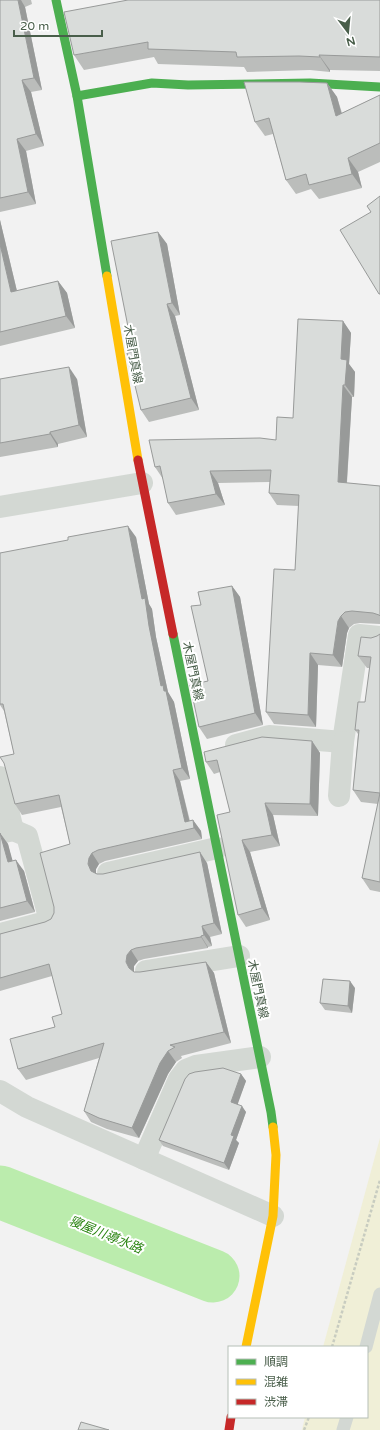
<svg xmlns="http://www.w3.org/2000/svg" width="380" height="1430" font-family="'Varela Round','Noto Sans JP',sans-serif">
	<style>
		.green { fill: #f0efd7 }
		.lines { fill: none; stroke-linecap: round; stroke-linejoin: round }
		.river { stroke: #bbecad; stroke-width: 53 }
		.path { stroke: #c8ccc0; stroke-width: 2.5; stroke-dasharray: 3 2; stroke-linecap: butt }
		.lane { stroke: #d3d8d3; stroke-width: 13 }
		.street { stroke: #d3d8d3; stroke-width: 22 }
		.fast { stroke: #4caf50; stroke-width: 9 }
		.slow { stroke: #ffc107; stroke-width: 9 }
		.jam { stroke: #c62828; stroke-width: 9 }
		.wall { fill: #bbbdbb }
		.shaded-wall { fill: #989a99 }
		.building { fill: #d9dcda; stroke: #989a99 }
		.labels { text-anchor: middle; stroke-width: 4; stroke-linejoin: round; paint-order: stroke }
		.street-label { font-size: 12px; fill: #495e4a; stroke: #fff }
		.water-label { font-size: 13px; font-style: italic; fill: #298410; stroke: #fff }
	</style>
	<rect width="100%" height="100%" fill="#f2f2f2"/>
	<path class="green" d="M380 1138V1430H302L305 1417H367V1347H323Z"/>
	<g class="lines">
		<path class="river" d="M0 1192 213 1276"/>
		<g class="path">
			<path d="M332 1347 380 1180"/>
			<path d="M304 1430 309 1417"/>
		</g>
		<g class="lane">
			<path d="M366 1347 380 1294"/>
			<path d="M343 1430 347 1417"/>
		</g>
		<g class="street">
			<path d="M0 507 142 483"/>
			<path d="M236 745 269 736 343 742 359 635 380 637"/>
			<path d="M0 777 13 830"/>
			<path d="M339 796 343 742"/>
			<path d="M0 833 13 830 27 836 50 921 0 934"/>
			<path d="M108 873 217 848"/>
			<path d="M146 971 239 956"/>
			<path d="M0 1091 27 1107 273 1216"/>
			<path d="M144 1159 179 1079 186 1070 196 1066 260 1057"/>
		</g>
		<g class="fast">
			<path d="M56 0 77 96 107 276"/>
			<path d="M77 96 152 83 188 85 310 83 380 87"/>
			<path d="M173 634 271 1112 273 1127"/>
		</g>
		<g class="slow">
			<path d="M107 276 138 460"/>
			<path d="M246 1347 273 1216 276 1155 273 1127"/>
		</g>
		<g class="jam">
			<path d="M138 460 173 634"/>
			<path d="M229 1430 231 1417"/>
		</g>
	</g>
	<g class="wall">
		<path d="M0 0H31L32 4 25 7 42 90 31 92 44 146 26 151 36 204 0 212Z"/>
		<path d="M380 0V71L330 70V72L310 70 247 72 244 67 158 64 154 57 84 70 74 55Z"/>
		<path d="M327 83 337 97 342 113 380 95V162L358 172 362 188 319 199 311 189 296 194 286 180 273 134 265 136 255 122Z"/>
		<path d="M0 220 17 291 58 281 67 293 75 328 0 346Z"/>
		<path d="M158 232 167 244 180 315 175 316 199 410 149 422 141 410 133 352Z"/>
		<path d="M343 321 351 333 349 364 355 372 354 397H352L347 483 380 486V624L360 623 354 624 349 628 347 633 342 667 318 665 316 727 274 724 266 712 295 570 299 506 277 505 269 493 270 482 218 483 225 505 176 515 168 503 163 479 155 467 276 440 293 418Z"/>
		<path d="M0 379H77L87 437 58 444V447L0 457Z"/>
		<path d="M136 537 149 604 152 609 156 637 168 692 174 702 190 779 180 781 190 821 193 820 201 831 202 839 105 861 99 864 96 869V873L97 874H103L207 863 222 934 210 937 212 946 208 947V948L144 959 138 961 134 966V972H140L206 962 214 973 231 1043 181 1056 182 1058 176 1062 168 1074 139 1138 107 1129 91 1122 84 1111 99 1058 26 1080 18 1069 55 1027 62 1014 52 976 0 991V934L45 922 51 919 54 913 70 844 61 807 22 815 15 804 14 754 4 711 0 705V553Z"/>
		<path d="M232 586 240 597 263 725 207 739 199 727 208 681 201 605Z"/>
		<path d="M380 634V892L370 890 362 878 378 804 361 802 353 790 358 734 355 730 365 702 370 668H367L358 656 371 638 377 636Z"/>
		<path d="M312 741 320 753 318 816 273 815 280 846 250 852 270 920 246 927 238 915 230 812 220 772 214 774 206 762Z"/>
		<path d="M0 833 8 844 12 861 24 871 35 912 0 921Z"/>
		<path d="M355 988 352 1013 325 1010 320 1003Z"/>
		<path d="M241 1074 246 1081 237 1104 246 1112 236 1140 239 1143 229 1170 163 1146 159 1140Z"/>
	</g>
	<g class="shaded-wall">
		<path d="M18 0H21L25 7 42 90 34 78Z"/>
		<path d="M319 55 330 70V72L320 57Z"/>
		<path d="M22 80 31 92 44 146 36 134Z"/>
		<path d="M327 83 337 97 346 130 336 116Z"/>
		<path d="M17 139 26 151 36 204 28 192Z"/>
		<path d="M348 158 358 172 362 188 352 174Z"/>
		<path d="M0 220 20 304 11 292 0 244Z"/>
		<path d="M158 232 167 244 180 315 172 303Z"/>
		<path d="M58 281 67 293 75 328 66 316Z"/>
		<path d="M167 304 175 316 199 410 191 398Z"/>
		<path d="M343 321 351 333 349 364 355 372 354 397 345 385 341 359Z"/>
		<path d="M69 367 77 379 87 437 79 425Z"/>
		<path d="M343 385 352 397 346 494 338 482Z"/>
		<path d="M50 432 58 444V447L50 434Z"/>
		<path d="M210 471 218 483 225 505 216 494Z"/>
		<path d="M128 526 136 537 149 604 152 609 156 637 168 692 174 702 190 779 182 768 161 686 142 599Z"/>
		<path d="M232 586 240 597 263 725 255 713Z"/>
		<path d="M341 616 349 628 347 633 342 667 333 655 338 621Z"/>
		<path d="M310 653 318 665 316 727 308 715Z"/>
		<path d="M312 741 320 753 318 816 310 804Z"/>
		<path d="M173 770 180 781 191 828 185 822Z"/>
		<path d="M265 803 273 815 280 846 272 835Z"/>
		<path d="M193 820 201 831 202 839 194 828Z"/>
		<path d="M0 833 8 844 16 873 8 862Z"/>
		<path d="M242 840 250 852 270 920 262 908Z"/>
		<path d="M200 852 207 863 222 934 214 923Z"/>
		<path d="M92 853 99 864 96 869V875L91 871 88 864 89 858Z"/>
		<path d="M16 860 24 871 35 912 27 901Z"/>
		<path d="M202 926 210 937 212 946 204 935Z"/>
		<path d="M201 936 208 947V948L201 937Z"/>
		<path d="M131 950 138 961 134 966V973L129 968 126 962 127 955Z"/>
		<path d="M206 962 214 973 231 1043 224 1032Z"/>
		<path d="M350 981 355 988 352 1013 348 1006Z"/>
		<path d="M168 1051 176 1062 168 1074 139 1138 132 1128 160 1063Z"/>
		<path d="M241 1074 246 1081 236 1109 231 1102Z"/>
		<path d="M242 1106 246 1112 236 1140 239 1143 229 1170 224 1163 231 1135Z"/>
	</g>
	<g class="building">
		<path d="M0 0H18L34 78 22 80 36 134 17 139 28 192 0 198Z"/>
		<path d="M128 0H380V57L319 55 320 57 299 56 237 57 236 52 148 49V42L74 55 64 12Z"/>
		<path d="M244 82H300L327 83 336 116 380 95V143L348 158 352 174 309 185 306 174 286 180 269 118 255 122Z"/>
		<path d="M380 196V294H379L340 230 371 212 367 206Z"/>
		<path d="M158 232 172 303 167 304 191 398 141 410 127 353 133 352 111 241Z"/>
		<path d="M0 244 11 292 58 281 66 316 0 332Z"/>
		<path d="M298 319 343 321 341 359 347 360 345 385H343L338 482 380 486V616L379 615 373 613 352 611 345 612 341 616 338 621 333 655 310 653 308 715 266 712 274 569 295 570 299 495 269 493 271 470 210 471 216 494 168 503 160 466 155 467 149 440 260 438 276 440 277 417 293 418Z"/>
		<path d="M69 367 79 425 50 432V434L0 443V379Z"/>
		<path d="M128 526 142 599 145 598 149 626 161 686 163 685 164 691H166L182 768 173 770 185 822 193 820 194 828 98 850 92 853 89 858 88 864 91 871 97 874H103L200 852 214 923 202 926 204 935 201 936V937L136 948 131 950 127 955 126 962 129 968 134 972H140L206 962 224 1032 170 1045 175 1047 168 1051 160 1063 132 1128 99 1118 84 1111 104 1043 18 1069 10 1039 55 1027 52 1017 62 1014 49 964 0 978V934L45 922 51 919 54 913V907L40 853 70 844 59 795 15 804 4 763 0 757 14 754 3 704H0V553L68 540V537Z"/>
		<path d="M232 586 255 713 199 727 190 685 208 681 191 606 201 605 198 592Z"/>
		<path d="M380 634V882L362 878 380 793 353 790 359 730H355L358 702H365L371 657 358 656 361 637 371 638 377 636Z"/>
		<path d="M262 737 312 741 310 804 265 803 272 835 242 840 262 908 238 915 217 815 230 812 217 760 206 762 204 752Z"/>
		<path d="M0 833 8 862 16 860 27 901 0 908Z"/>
		<path d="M323 979 350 981 348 1006 320 1003Z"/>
		<path d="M223 1068 241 1074 231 1102 242 1106 231 1135 234 1136 224 1163 159 1140 185 1079 189 1074 195 1072Z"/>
		<path d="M81 1422 109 1430H78Z"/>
	</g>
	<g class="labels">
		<g class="street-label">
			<text transform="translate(133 354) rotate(80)" y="4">木屋門真線</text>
			<text transform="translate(193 671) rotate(78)" y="4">木屋門真線</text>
			<text transform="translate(258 989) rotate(78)" y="4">木屋門真線</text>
		</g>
		<g class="water-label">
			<text transform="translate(106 1234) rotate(22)" y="5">寝屋川導水路</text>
		</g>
	</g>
	<rect x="228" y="1346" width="140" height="72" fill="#ffffff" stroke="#b6bfb7"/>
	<rect x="236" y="1359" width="20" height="6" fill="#4caf50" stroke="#b6bfb7"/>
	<text x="264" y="1366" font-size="12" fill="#495e4a">順調</text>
	<rect x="236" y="1379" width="20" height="6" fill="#ffc107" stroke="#b6bfb7"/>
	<text x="264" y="1386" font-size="12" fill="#495e4a">混雑</text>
	<rect x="236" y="1399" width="20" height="6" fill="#c62828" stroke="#b6bfb7"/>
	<text x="264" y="1406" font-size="12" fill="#495e4a">渋滞</text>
	<g transform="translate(348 32) rotate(164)" stroke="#ffffff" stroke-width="3" paint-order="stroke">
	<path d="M0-3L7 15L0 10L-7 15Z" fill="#495e4a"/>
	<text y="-6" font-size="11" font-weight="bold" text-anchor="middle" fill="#495e4a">N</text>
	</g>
	<path d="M14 30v6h88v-6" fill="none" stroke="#495e4a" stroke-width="2"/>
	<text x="20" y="30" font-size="12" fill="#495e4a" stroke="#ffffff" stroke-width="3" paint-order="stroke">20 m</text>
</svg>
